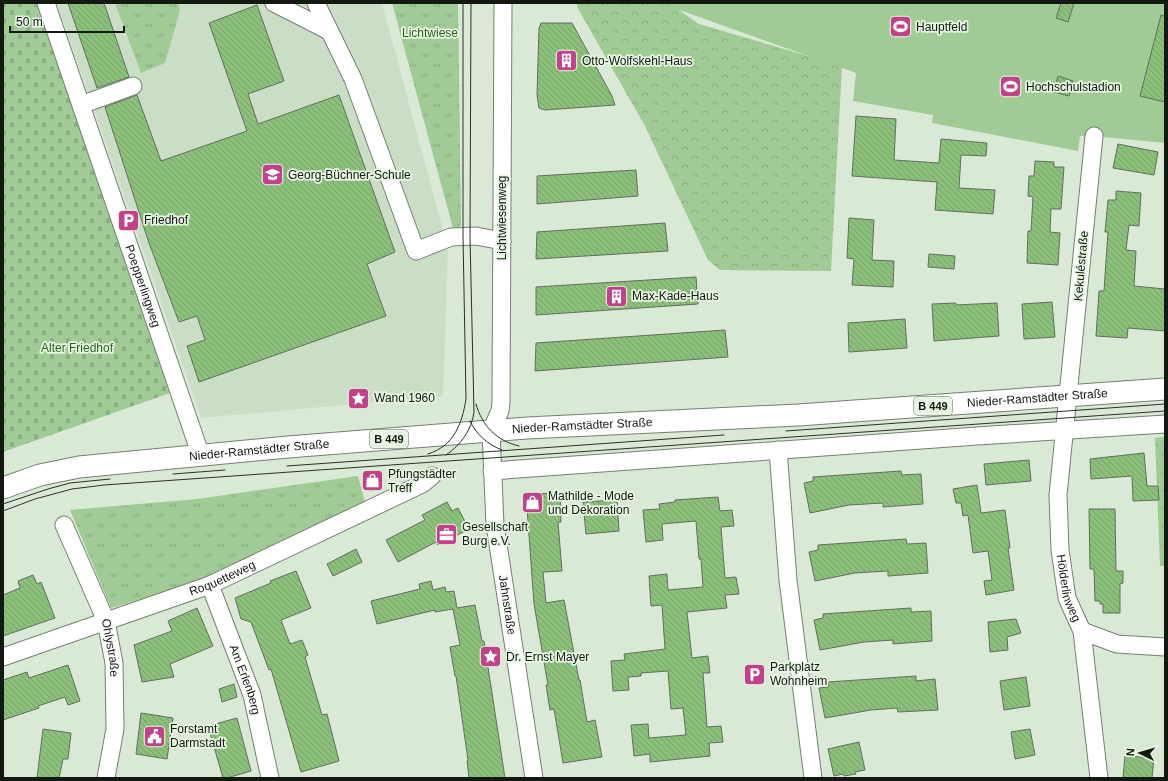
<svg xmlns="http://www.w3.org/2000/svg" width="1168" height="781" font-family="Helvetica,sans-serif">
	<style>
		.built { fill: #cadec5 }
		.grass { fill: url(#grass-tufts) }
		.forest { fill: url(#forest-crowns) }
		.cemetery { fill: url(#cemetery-stones) }
		.garden { fill: #a0cb94 }
		.building { fill: url(#building-back-hatch); stroke: #626e5e }
		.lines { fill: none; stroke-linecap: round; stroke-linejoin: round }
		.minor-casing { stroke: #738070; stroke-width: 19 }
		.major-casing { stroke: #738070; stroke-width: 23 }
		.minor { stroke: #fff; stroke-width: 17 }
		.major { stroke: #fff; stroke-width: 21 }
		.tram { stroke: #2a3028; stroke-width: 1 }
		.labels { text-anchor: middle; stroke-width: 3.5; stroke-linejoin: round; paint-order: stroke }
		.shield { fill: #e7f6e3; stroke: #535b50; stroke-width: 1 }
		.shield-label { font-size: 11px; font-weight: bold; fill: #131811 }
		.poi-label { font-size: 12px; fill: #131811; stroke: #e7f6e3; text-anchor: start }
		.park-label { font-size: 12px; fill: #2e611c; stroke: #e7f6e3 }
		.street-label { font-size: 12px; fill: #131811; stroke: #e7f6e3 }
	</style>
	<defs>
		<pattern id="grass-tufts" width="24" height="20" patternUnits="userSpaceOnUse"><rect width="24" height="20" fill="#a0cb94"/><path d="M3 7l-1-3M5 7V3M7 7l1-3M15 17l-1-3M17 17v-4M19 17l1-3" fill="none" stroke="#89ae7f"/></pattern>
		<pattern id="forest-crowns" width="20" height="18" patternUnits="userSpaceOnUse"><rect width="20" height="18" fill="#a0cb94"/><path d="M2 6a3 3 0 1 1 6 0M12 15a3 3 0 1 1 6 0" fill="none" stroke="#89ae7f"/></pattern>
		<pattern id="cemetery-stones" width="16" height="16" patternUnits="userSpaceOnUse"><rect width="16" height="16" fill="#a0cb94"/><path d="M2 7V4a2 2 0 0 1 4 0v3zM10 15v-3a2 2 0 0 1 4 0v3z" fill="#89ae7f"/></pattern>
		<pattern id="building-back-hatch" width="6" height="6" patternUnits="userSpaceOnUse"><rect width="6" height="6" fill="#8ac07a"/><path d="M-1 5l2 2M0 0l6 6M5-1l2 2" fill="none" stroke="#76a468"/></pattern>
	</defs>
	<rect width="100%" height="100%" fill="#dae9d6"/>
	<path class="built" d="M57 3H382L448 249 443 396 201 418Z"/>
	<g class="grass">
		<path d="M115 3H178L180 10 165 63 141 73Z"/>
		<path d="M392 3H458L461 225 454 232Z"/>
		<path d="M358 476 366 506 208 579 111 608 70 510 197 499Z"/>
	</g>
	<g class="forest">
		<path d="M577 3H673L676 8 699 24 842 66 831 271 720 270 708 260 645 126 577 7Z"/>
		<path d="M1165 437V566H1160L1155 438Z"/>
	</g>
	<path class="cemetery" d="M3 3H37L170 393 3 452Z"/>
	<path class="garden" d="M673 3H1165V143L1094 136H1080L1078 151 932 123 933 115 853 101 856 73 674 8Z"/>
	<g class="building">
		<path d="M68 3H104L129 77 97 88Z"/>
		<path d="M1061 3H1074L1068 22 1056 18Z"/>
		<path d="M257 5 284 81 248 94 258 124 339 95 395 252 367 264 386 316 199 382 187 346 205 340 197 316 179 322 149 243 105 107 137 95 161 161 247 131 209 23Z"/>
		<path d="M1161 15 1165 16V102L1140 96Z"/>
		<path d="M541 23H572L612 96 615 105 545 110 539 108 537 95 539 28Z"/>
		<path d="M1058 76 1073 81 1069 96 1054 92Z"/>
		<path d="M856 116 896 119 894 160 939 163 941 139 987 143 986 156 961 155 959 188 995 190 993 214 935 210 937 182 852 176Z"/>
		<path d="M1118 144 1158 152 1154 175 1113 168Z"/>
		<path d="M1035 161 1054 162V167H1064L1061 209H1051L1050 232 1060 233 1058 265 1027 263 1028 231H1031L1033 197 1028 196 1029 176H1034Z"/>
		<path d="M636 170 638 196 537 204V176Z"/>
		<path d="M1116 191 1141 193 1139 226 1129 225 1126 250 1136 251 1134 286 1165 289V331L1128 328 1127 338 1096 336 1099 291H1104L1108 232H1105L1108 200H1116Z"/>
		<path d="M849 218 874 220 872 260 894 261 893 287 852 285 854 259 847 258Z"/>
		<path d="M665 223 668 251 536 259 537 232Z"/>
		<path d="M929 254 955 256 954 269 928 267Z"/>
		<path d="M696 277 698 304 536 315V287Z"/>
		<path d="M1052 302 1055 337 1024 339 1022 304Z"/>
		<path d="M956 303V305L997 303 999 336 934 341 932 304Z"/>
		<path d="M905 319 907 348 849 352 848 323Z"/>
		<path d="M725 330 728 357 535 371 536 343Z"/>
		<path d="M1144 453 1147 486H1158L1159 500 1133 501 1132 476 1091 479 1090 459Z"/>
		<path d="M1029 460 1031 481 986 485 984 464Z"/>
		<path d="M901 471 902 475 921 474 923 504 883 507V503L849 505 810 513 804 483 813 481V477Z"/>
		<path d="M380 477 382 486 372 491 365 489 363 484 366 478Z"/>
		<path d="M977 485 981 513 1005 510 1010 548H1008L1014 590 986 595 984 581 992 580 988 551 973 553 968 515 963 516 961 503H956L953 489Z"/>
		<path d="M560 493 561 522H558L562 571 543 572 546 603 564 600 579 680H580L587 722 595 720 602 757 563 763 554 709 550 710 546 685H548L534 604 526 494Z"/>
		<path d="M718 497 720 511 732 510 734 526 721 527 725 578 736 577 739 594 725 595 727 608 687 612 692 658 708 656 710 673H703L707 727 721 726 723 742 709 743 710 756 650 762V754L634 756 631 725 648 724 649 738 686 735 683 708 671 709 668 671 641 673V676L628 677 629 690 613 691 611 661 625 660 624 654 665 649 662 605 651 606 649 576 667 574 668 590 703 587 701 559H699L696 521 662 524 663 540 646 542 643 510 660 509 659 504 675 502V500Z"/>
		<path d="M617 500 619 531 586 534 583 502Z"/>
		<path d="M447 502 452 511 458 508 469 529 438 545 436 542 398 562 386 540 425 520 422 515Z"/>
		<path d="M1089 509H1115L1116 571H1123V583L1120 584V613H1103V604H1100V601H1095L1094 569H1090Z"/>
		<path d="M906 539 907 544 926 543 928 573 888 576V571L855 573 815 581 809 552 818 550V545Z"/>
		<path d="M356 549 362 562 333 576 327 564Z"/>
		<path d="M296 571 311 608 281 620 290 644 302 640 308 655 305 657 322 715 327 714 339 761 301 772 271 669 269 670 251 622 241 619 235 598 271 583 270 581Z"/>
		<path d="M33 575 37 584 41 582 55 618 3 636V595L20 588 18 581Z"/>
		<path d="M431 581 433 590 445 587 446 592 454 591 457 608 475 605 482 641H484L505 778H469L467 761 468 760 456 676H455L450 647 460 645 453 609 435 612V610L377 624 371 601 420 589 419 584Z"/>
		<path d="M197 608 213 646 170 664 174 677 142 682 134 645 172 631 168 621Z"/>
		<path d="M911 608V612L931 611 932 641 893 644V640L864 642 820 650 814 620 823 618V614Z"/>
		<path d="M1016 619 1021 633 1007 637 1008 650 990 652 988 622Z"/>
		<path d="M68 665 80 701 68 705 65 697 38 706 39 708 3 720V680L27 672 29 678Z"/>
		<path d="M916 676V681L935 679 938 710 898 712 897 708 871 710 825 718 819 688 828 687V682Z"/>
		<path d="M1026 677 1030 706 1004 710 1000 681Z"/>
		<path d="M234 684 237 697 222 702 219 689Z"/>
		<path d="M141 713 173 718 167 759 136 754Z"/>
		<path d="M237 718 251 771 227 778H223L208 726Z"/>
		<path d="M43 729 71 733 68 759H63L59 778H37Z"/>
		<path d="M1030 729 1035 755 1015 759 1011 732Z"/>
		<path d="M859 742 865 770 855 772 856 774 844 776 843 774 834 776 828 749Z"/>
		<path d="M1125 756 1154 758 1152 778H1123Z"/>
	</g>
	<g class="lines">
		<defs>
			<g id="minor">
				<path id="s1" d="M46 3 201 456"/>
				<path d="M274 3 329 31"/>
				<path d="M316 3 353 79 416 251 451 237 476 236 502 241"/>
				<path id="s2" d="M503 3 501 402 500 411 491 431 495 525 534 778"/>
				<path d="M81 105 133 86"/>
				<path id="s3" d="M1094 136 1058 495 1060 550 1067 598 1082 631 1099 778"/>
				<path d="M778 450 788 580 813 778"/>
				<path d="M492 471 977 436 1165 424"/>
				<path id="s4" d="M64 525 106 621 114 663 115 729 106 778"/>
				<path id="s5" d="M210 585 252 695 270 778"/>
				<path d="M1082 631 1117 644 1165 647"/>
				<path id="s6" d="M3 657 210 585 422 484 432 476"/>
			</g>
			<g id="major">
				<path id="s7" d="M3 488 40 475 79 467 288 447 527 428 798 415 1165 389"/>
			</g>
		</defs>
		<use href="#minor" class="minor-casing"/>
		<use href="#major" class="major-casing"/>
		<use href="#minor" class="minor"/>
		<use href="#major" class="major"/>
		<g class="tram">
			<path d="M476 404C482 426 497 441 519 446"/>
			<path d="M470 421C476 434 488 445 502 450"/>
			<path d="M786 431 1165 404"/>
			<path d="M428 454C454 446 462 424 466 399L463 236V3"/>
			<path d="M446 455C461 445 472 429 474 412L470 237 471 3"/>
			<path d="M287 466 724 435"/>
			<path d="M173 474 225 470"/>
			<path d="M3 504 48 489 70 483 110 479"/>
			<path d="M3 511 35 499 72 489 104 485 1165 411"/>
		</g>
	</g>
	<defs>
		<symbol id="stadium-square" viewBox="-11 -11 22 22"><rect x="-9" y="-9" width="18" height="18" rx="4" fill="#c2418b" stroke="#e7f6e3"/><path d="M0-5a6.5 5 0 1 0 0 10a6.5 5 0 1 0 0-10ZM-3.5-1.8h7v3.6h-7Z" fill="#fff"/></symbol>
		<symbol id="building-square" viewBox="-11 -11 22 22"><rect x="-9" y="-9" width="18" height="18" rx="4" fill="#c2418b" stroke="#e7f6e3"/><path d="M-4-6H4V6H1V3H-1V6H-4ZM-2.5-4.3h1.7v1.8h-1.7ZM.8-4.3h1.7v1.8H.8ZM-2.5-1h1.7V.8h-1.7ZM.8-1h1.7V.8H.8Z" fill="#fff"/></symbol>
		<symbol id="school-square" viewBox="-11 -11 22 22"><rect x="-9" y="-9" width="18" height="18" rx="4" fill="#c2418b" stroke="#e7f6e3"/><path d="M0-5L7-2L0 1L-7-2ZM-4 1L0 2.5L4 1V4Q0 6-4 4Z" fill="#fff"/></symbol>
		<symbol id="parking-square" viewBox="-11 -11 22 22"><rect x="-9" y="-9" width="18" height="18" rx="4" fill="#c2418b" stroke="#e7f6e3"/><path d="M-3.5-5.5H1a3.5 3.5 0 0 1 0 7H-1V5.5H-3.5ZM-1-3.4V-.6H.8a1.4 1.4 0 0 0 0-2.8Z" fill="#fff"/></symbol>
		<symbol id="sight-square" viewBox="-11 -11 22 22"><rect x="-9" y="-9" width="18" height="18" rx="4" fill="#c2418b" stroke="#e7f6e3"/><path d="M0-6L1.8-2.2L6-1.7L2.9 1.2L3.7 5.4L0 3.3L-3.7 5.4L-2.9 1.2L-6-1.7L-1.8-2.2Z" fill="#fff"/></symbol>
		<symbol id="shop-square" viewBox="-11 -11 22 22"><rect x="-9" y="-9" width="18" height="18" rx="4" fill="#c2418b" stroke="#e7f6e3"/><path d="M-5-2.5h2.3a2.7 3.5 0 0 1 5.4 0H5L5.5 6h-11ZM-1.5-2.5h3a1.5 2.3 0 0 0-3 0Z" fill="#fff"/></symbol>
		<symbol id="office-square" viewBox="-11 -11 22 22"><rect x="-9" y="-9" width="18" height="18" rx="4" fill="#c2418b" stroke="#e7f6e3"/><path d="M-6-3h4V-5.5h4V-3h4V5H-6ZM-1-4.5V-3h2v-1.5ZM-6 0V1H6V0Z" fill="#fff"/></symbol>
		<symbol id="civic-square" viewBox="-11 -11 22 22"><rect x="-9" y="-9" width="18" height="18" rx="4" fill="#c2418b" stroke="#e7f6e3"/><path d="M-.6-6.5H3V-4.5H.6V-3L4-1V1h2V6H-6V1h2V-1L-.6-3ZM-1.2 2.5V6h2.4V2.5Z" fill="#fff"/></symbol>
	</defs>
	<g fill-rule="evenodd">
		<use href="#stadium-square" x="888" y="14" width="25" height="25"/>
		<use href="#building-square" x="554" y="48" width="25" height="25"/>
		<use href="#stadium-square" x="998" y="74" width="25" height="25"/>
		<use href="#school-square" x="260" y="162" width="25" height="25"/>
		<use href="#parking-square" x="116" y="208" width="25" height="25"/>
		<use href="#building-square" x="604" y="284" width="25" height="25"/>
		<use href="#sight-square" x="346" y="386" width="25" height="25"/>
		<use href="#shop-square" x="360" y="468" width="25" height="25"/>
		<use href="#shop-square" x="520" y="490" width="25" height="25"/>
		<use href="#office-square" x="434" y="522" width="25" height="25"/>
		<use href="#sight-square" x="478" y="644" width="25" height="25"/>
		<use href="#parking-square" x="742" y="662" width="25" height="25"/>
		<use href="#civic-square" x="142" y="724" width="25" height="25"/>
	</g>
	<g class="labels">
		<g class="shield">
			<rect x="914" y="397" width="38" height="18" rx="3"/>
			<rect x="370" y="430" width="38" height="18" rx="3"/>
		</g>
		<g class="shield-label">
			<text x="933" y="410">B 449</text>
			<text x="389" y="443">B 449</text>
		</g>
		<g class="poi-label">
			<text x="916" y="31">Hauptfeld</text>
			<text x="582" y="65">Otto-Wolfskehl-Haus</text>
			<text x="1026" y="91">Hochschulstadion</text>
			<text x="288" y="179">Georg-Büchner-Schule</text>
			<text x="144" y="224">Friedhof</text>
			<text x="632" y="300">Max-Kade-Haus</text>
			<text x="374" y="402">Wand 1960</text>
			<text x="388" y="478">Pfungstädter<tspan x="388" dy="14">Treff</tspan></text>
			<text x="548" y="500">Mathilde - Mode<tspan x="548" dy="14">und Dekoration</tspan></text>
			<text x="462" y="531">Gesellschaft<tspan x="462" dy="14">Burg e.V.</tspan></text>
			<text x="506" y="661">Dr. Ernst Mayer</text>
			<text x="770" y="671">Parkplatz<tspan x="770" dy="14">Wohnheim</tspan></text>
			<text x="170" y="733">Forstamt<tspan x="170" dy="14">Darmstadt</tspan></text>
		</g>
		<g class="park-label">
			<text x="430" y="37">Lichtwiese</text>
			<text x="77" y="352">Alter Friedhof</text>
		</g>
		<g class="street-label">
			<text transform="translate(502 218) rotate(-90)" y="4">Lichtwiesenweg</text>
			<text transform="translate(1081 266) rotate(-85)" y="4">Kekuléstraße</text>
			<text dy="4" stroke="none"><textPath href="#s1" startOffset="299">Poepperlingweg</textPath></text>
			<text dy="4" stroke="none"><textPath href="#s7" startOffset="1040">Nieder-Ramstädter Straße</textPath></text>
			<text dy="4" stroke="none"><textPath href="#s7" startOffset="584">Nieder-Ramstädter Straße</textPath></text>
			<text dy="4" stroke="none"><textPath href="#s7" startOffset="260">Nieder-Ramstädter Straße</textPath></text>
			<text dy="4" stroke="none"><textPath href="#s6" startOffset="233">Roquetteweg</textPath></text>
			<text dy="4" stroke="none"><textPath href="#s3" startOffset="455">Hölderlinweg</textPath></text>
			<text dy="4" stroke="none"><textPath href="#s2" startOffset="605">Jahnstraße</textPath></text>
			<text dy="4" stroke="none"><textPath href="#s4" startOffset="132">Ohlystraße</textPath></text>
			<text dy="4" stroke="none"><textPath href="#s5" startOffset="101">Am Erlenberg</textPath></text>
		</g>
	</g>
	<rect width="1168" height="781" fill="none" stroke="#131811" stroke-width="8"/>
	<g transform="translate(1140 753) rotate(275)" stroke="#e7f6e3" stroke-width="3" paint-order="stroke">
	<path d="M0-3L7 15L0 10L-7 15Z" fill="#131811"/>
	<text y="-6" font-size="11" font-weight="bold" text-anchor="middle" fill="#131811">N</text>
	</g>
	<path d="M10 26v6h114v-6" fill="none" stroke="#131811" stroke-width="2"/>
	<text x="16" y="26" font-size="12" fill="#131811" stroke="#e7f6e3" stroke-width="3" paint-order="stroke">50 m</text>
</svg>
